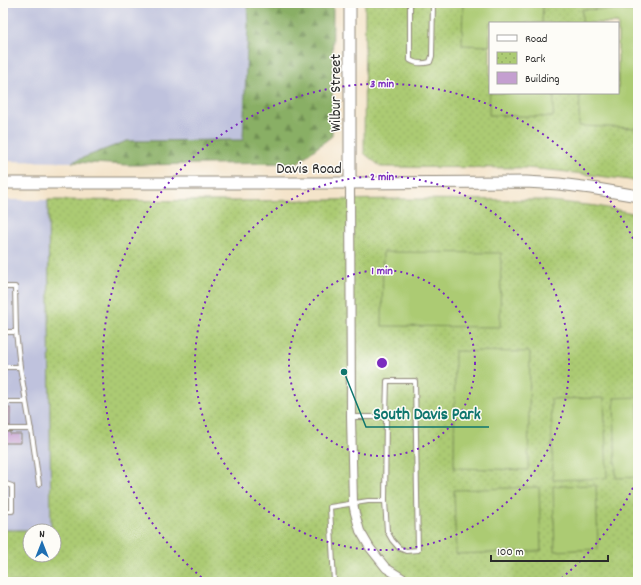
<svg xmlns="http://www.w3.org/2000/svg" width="641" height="585" font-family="Dekko,sans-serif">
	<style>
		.industrial { fill: #bfc2dd }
		.forest { fill: url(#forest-firs); stroke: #5a6d48 }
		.park { fill: url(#park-dots); stroke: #6c7b4f; fill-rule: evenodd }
		.pitch { fill: #accb73; stroke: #6c7b4f }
		.building { fill: #c49fd0 }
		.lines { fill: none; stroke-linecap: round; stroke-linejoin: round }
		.lane-casing { stroke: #90887a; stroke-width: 6 }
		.street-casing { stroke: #90887a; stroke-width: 10 }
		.secondary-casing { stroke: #90887a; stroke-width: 13 }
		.lane { stroke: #fff; stroke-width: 4 }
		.street { stroke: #fff; stroke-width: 8 }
		.secondary { stroke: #fff; stroke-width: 11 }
		.ring { fill: none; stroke: #7b2cbf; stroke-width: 2; stroke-dasharray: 2 4 }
		.labels { text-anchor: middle; stroke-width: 3; stroke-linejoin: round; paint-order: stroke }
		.street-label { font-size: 16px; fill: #2b2b2b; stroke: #fdfcf7 }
		.centre { fill: #7b2cbf; stroke: #fdfcf7; stroke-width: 2 }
		.ring-label { font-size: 12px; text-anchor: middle; font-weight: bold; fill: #7b2cbf; stroke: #fdfcf7; stroke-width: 3; stroke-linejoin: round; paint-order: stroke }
		.leader { fill: none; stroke: #0f766e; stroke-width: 1.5 }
		.callout-dot { fill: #0f766e; stroke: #fdfcf7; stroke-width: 1.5 }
		.callout-label { font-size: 17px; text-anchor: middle; font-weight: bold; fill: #0f766e; stroke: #fdfcf7; stroke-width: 3; stroke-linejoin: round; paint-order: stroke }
	</style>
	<defs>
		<pattern id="forest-firs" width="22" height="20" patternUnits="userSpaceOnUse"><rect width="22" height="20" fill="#89af65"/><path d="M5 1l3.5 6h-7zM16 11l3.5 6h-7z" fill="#708f53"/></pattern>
		<pattern id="park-dots" width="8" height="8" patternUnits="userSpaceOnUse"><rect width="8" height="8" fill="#accb73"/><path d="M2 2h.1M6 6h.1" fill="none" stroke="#94ae64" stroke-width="1.8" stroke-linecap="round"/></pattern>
	</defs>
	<rect width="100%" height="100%" fill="#fdfcf7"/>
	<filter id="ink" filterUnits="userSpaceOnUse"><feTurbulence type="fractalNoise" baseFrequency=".025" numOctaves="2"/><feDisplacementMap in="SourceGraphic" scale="8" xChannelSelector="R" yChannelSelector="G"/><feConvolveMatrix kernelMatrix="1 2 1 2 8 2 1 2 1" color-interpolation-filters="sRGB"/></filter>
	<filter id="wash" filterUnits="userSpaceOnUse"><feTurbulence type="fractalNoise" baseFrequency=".012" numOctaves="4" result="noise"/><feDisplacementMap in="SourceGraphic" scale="16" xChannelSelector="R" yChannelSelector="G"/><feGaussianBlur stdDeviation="0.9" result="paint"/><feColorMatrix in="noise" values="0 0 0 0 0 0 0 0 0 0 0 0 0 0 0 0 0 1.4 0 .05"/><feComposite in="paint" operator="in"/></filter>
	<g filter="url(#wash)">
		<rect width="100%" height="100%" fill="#f4e4ca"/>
		<g class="industrial">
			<path d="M3 3H247L248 25 244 140 127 141 72 162 3 161Z"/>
			<path d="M3 200H48L51 530H3Z"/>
		</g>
		<path class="forest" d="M247 3H333L332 136 297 163 128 165 72 162 127 141 243 140 248 25Z"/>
		<g class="park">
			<path d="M365 3H638V181L559 171 527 168 381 167 364 153ZM490 23H618V93H490Z"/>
			<path d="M401 199 541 200 597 206 638 214V582H3V530H51L48 200 235 201ZM30 531H54V555H30Z"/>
		</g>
		<g class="pitch">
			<path d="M463 3H543L542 23H490V46L462 45Z"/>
			<path d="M582 9 638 11V128L579 126 580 93H618V23H582Z"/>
			<path d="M490 83V93H554L553 117 489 115Z"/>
			<path d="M383 252 501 253 500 327 382 326Z"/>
			<path d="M455 351 530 352 528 470 454 468Z"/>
			<path d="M638 397V477L616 478 614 398Z"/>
			<path d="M604 398 607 478 553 480 551 399Z"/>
			<path d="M596 485 598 549 555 551 553 486Z"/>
			<path d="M539 487 541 551 456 554 454 490Z"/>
		</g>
		<g id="blocks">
			<g class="building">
				<rect x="3" y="408" width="7" height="18"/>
				<path d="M3 432H10V434H21V443H3Z"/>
			</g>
		</g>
	</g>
	<g filter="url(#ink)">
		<use href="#blocks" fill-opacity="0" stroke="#90887a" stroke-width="1"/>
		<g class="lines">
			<defs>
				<g id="lane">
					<path d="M410 3V60C416 64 423 64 430 62L432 56 433 3"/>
					<path d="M3 287H15L16 332 20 367 33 442 39 484"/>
					<path d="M3 332H16"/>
					<path d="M3 367H20"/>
					<path d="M3 402H25"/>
					<path d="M351 417H386L385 501"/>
					<path d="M3 429H31"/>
					<path d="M3 483 12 486V511H3"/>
					<path d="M334 582 330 507 368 501H385L387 531 392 540 399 548 406 551 418 550 415 381H387L386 417"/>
				</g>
				<path id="street" d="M350 183 351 417 353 503 355 513 360 531 370 548 386 568 407 581 410 582"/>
				<g id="secondary">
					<path d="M350 3V183"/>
					<path d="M3 183H350L526 182 559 184 591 188 638 196"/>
				</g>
			</defs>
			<use href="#lane" class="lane-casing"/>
			<use href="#street" class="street-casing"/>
			<use href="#secondary" class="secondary-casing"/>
			<use href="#lane" class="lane"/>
			<use href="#street" class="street"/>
			<use href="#secondary" class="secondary"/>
		</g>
	</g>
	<g class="ring">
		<circle cx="382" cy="363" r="93"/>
		<circle cx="382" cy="363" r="187"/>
		<path d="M638 477A280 280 0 0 1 558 581M206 581A280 280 0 1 1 638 249"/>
	</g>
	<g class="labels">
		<g class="street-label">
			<text transform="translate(334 93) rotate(-90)" y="6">Wilbur Street</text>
			<text x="309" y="173">Davis Road</text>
		</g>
	</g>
	<circle cx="382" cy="363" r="6" class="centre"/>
	<g class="ring-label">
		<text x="382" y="87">3 min</text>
		<text x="382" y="180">2 min</text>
		<text x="382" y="274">1 min</text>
	</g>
	<path class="leader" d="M344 372L366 427H489"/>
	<circle class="callout-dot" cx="344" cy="372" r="4"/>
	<g class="callout-label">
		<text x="427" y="419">South Davis Park</text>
	</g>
	<rect width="641" height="585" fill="none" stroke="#fdfcf7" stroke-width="16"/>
	<rect x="489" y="22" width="130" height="72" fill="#fdfcf7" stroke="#a9a8a5"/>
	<rect x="497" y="35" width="20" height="6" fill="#ffffff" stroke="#a9a8a5"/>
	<text x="525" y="42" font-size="12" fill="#2b2b2b">Road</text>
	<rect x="497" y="52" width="20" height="12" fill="url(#park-dots)" stroke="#a9a8a5"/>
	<text x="525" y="62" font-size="12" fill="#2b2b2b">Park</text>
	<rect x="497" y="72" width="20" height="12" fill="#c49fd0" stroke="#a9a8a5"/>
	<text x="525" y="82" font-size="12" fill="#2b2b2b">Building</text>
	<g transform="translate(42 543)"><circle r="19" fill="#fdfcf7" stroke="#a9a8a5"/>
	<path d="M0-3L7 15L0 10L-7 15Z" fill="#1f6fb2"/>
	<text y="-6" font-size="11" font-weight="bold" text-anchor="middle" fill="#2b2b2b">N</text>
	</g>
	<path d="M491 555v6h117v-6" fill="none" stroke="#2b2b2b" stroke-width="2"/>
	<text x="497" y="555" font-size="12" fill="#2b2b2b" stroke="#fdfcf7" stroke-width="3" paint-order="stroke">100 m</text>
</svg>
